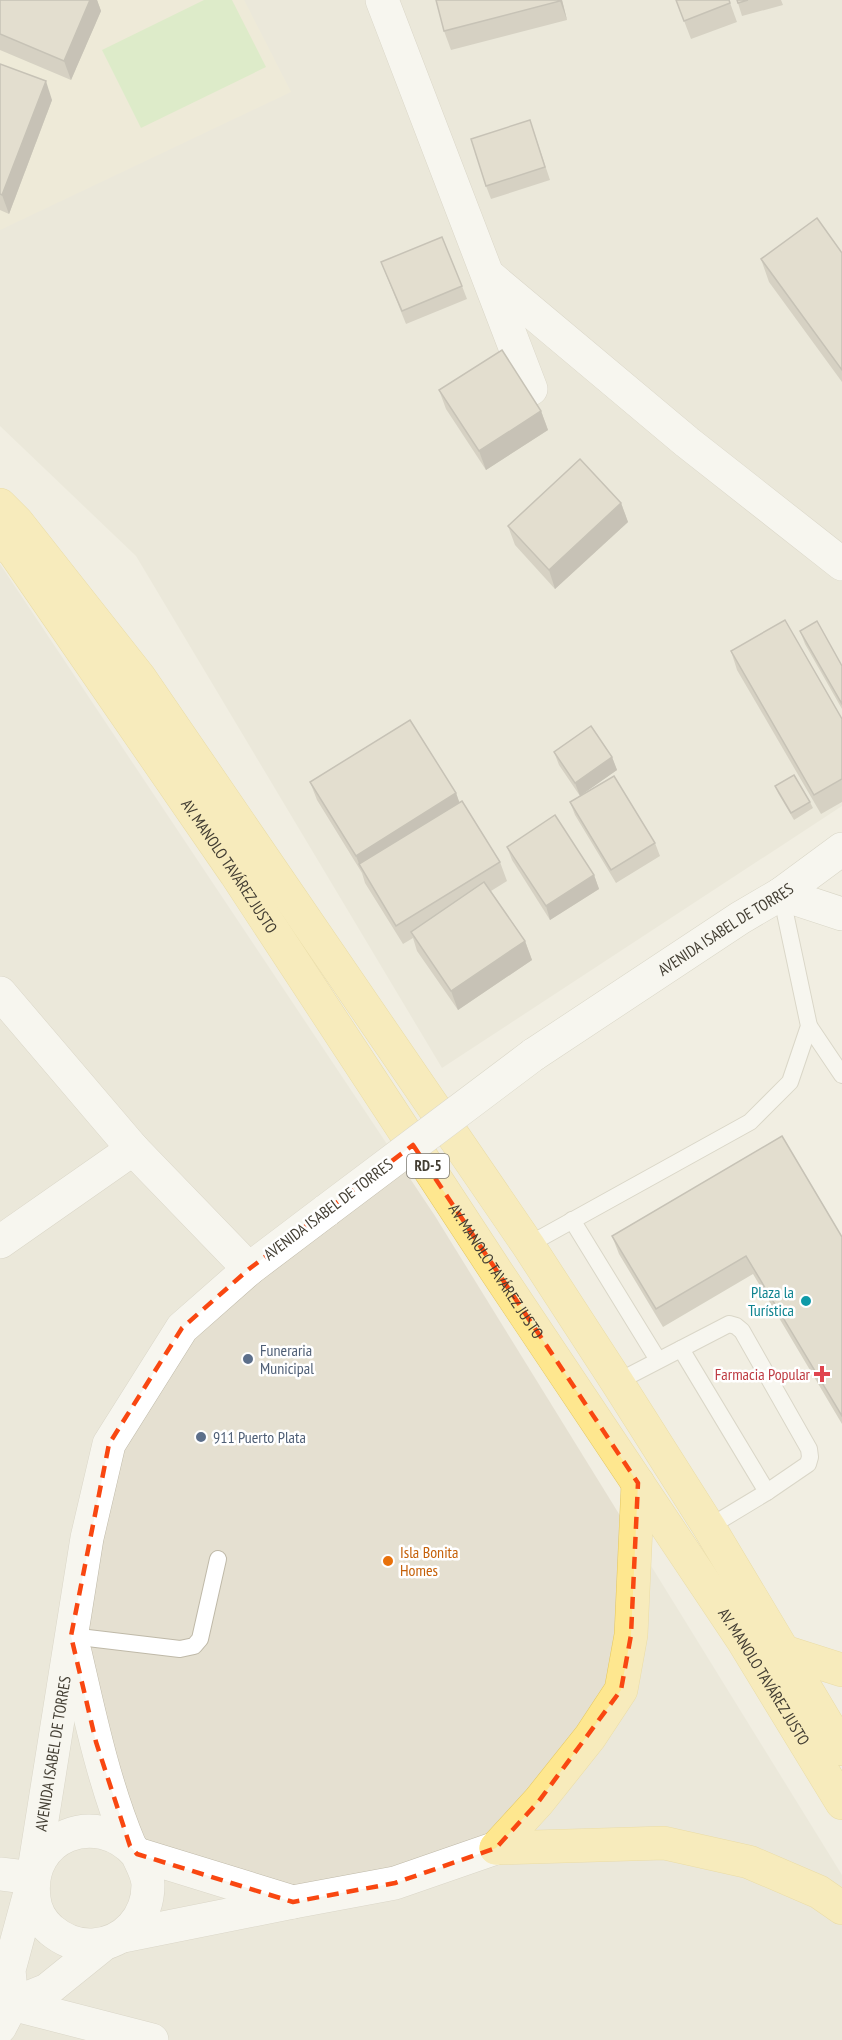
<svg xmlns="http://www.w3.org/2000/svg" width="842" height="2040" font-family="'PT Sans Narrow',sans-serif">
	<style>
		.residential { fill: #e5e0d1 }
		.education { fill: #ebe5cc }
		.green { fill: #c6e6ab }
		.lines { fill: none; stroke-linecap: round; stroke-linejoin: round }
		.service-casing { stroke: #bfb9a8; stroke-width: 18 }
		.minor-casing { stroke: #bfb9a8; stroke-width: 34 }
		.tertiary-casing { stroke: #bfb9a8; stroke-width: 34 }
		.primary-casing { stroke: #e3c65f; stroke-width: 34 }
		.service { stroke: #fff; stroke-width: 16 }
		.minor { stroke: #fff; stroke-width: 33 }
		.tertiary { stroke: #fff; stroke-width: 33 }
		.primary { stroke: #fee78f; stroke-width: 33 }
		.tertiary-bridge-casing { stroke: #bfb9a8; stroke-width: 34; stroke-linecap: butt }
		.tertiary-bridge { stroke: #fff; stroke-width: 33 }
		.wall { fill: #b5ae9e }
		.shaded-wall { fill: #948d81 }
		.building { fill: #d3cab8; stroke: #948d81; stroke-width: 1.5 }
		.marked { fill: none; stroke: #f94711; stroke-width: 4.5; stroke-dasharray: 12 8; stroke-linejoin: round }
		.culture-dot { fill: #0f9aa8; stroke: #fff; stroke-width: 2 }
		.service-dot { fill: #5c6f8a; stroke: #fff; stroke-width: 2 }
		.health-dot { fill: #e0444e; stroke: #fff; stroke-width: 2 }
		.food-dot { fill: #e8710a; stroke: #fff; stroke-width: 2 }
		.labels { text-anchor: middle; stroke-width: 5; stroke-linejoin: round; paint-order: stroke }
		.shield { fill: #fff; stroke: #7b7870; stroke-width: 1.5 }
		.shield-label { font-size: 15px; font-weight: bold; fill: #433e33 }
		.street-label { font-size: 16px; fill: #433e33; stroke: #fff }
		.culture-label { font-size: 16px; fill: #0d838f; stroke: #fff; text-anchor: end }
		.service-label { font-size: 16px; fill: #4e5e75; stroke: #fff; text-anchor: start }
		.health-label { font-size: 16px; fill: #be3a42; stroke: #fff; text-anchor: end }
		.food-label { font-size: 16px; fill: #c56008; stroke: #fff; text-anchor: start }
	</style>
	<rect width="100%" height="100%" fill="#f1eee2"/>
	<g class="residential">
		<path d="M0 0H842V806L442 1068 136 556 0 426Z"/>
		<path d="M0 564 435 1216 842 1875V2040H0Z"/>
	</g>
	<path class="education" d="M0 0H244L291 92 0 230Z"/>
	<path class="green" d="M204 0H232L266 67 141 128 102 50Z"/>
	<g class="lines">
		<defs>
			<g id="service">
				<path d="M809 1026 842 1075"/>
				<path d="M572 1220 658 1360"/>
				<path d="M528 1245 750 1122 790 1082 809 1026 781 894"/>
				<path d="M681 1349 767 1492"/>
				<path d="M617 1382 729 1324 736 1326 742 1331 809 1449 810 1457 808 1464 767 1492 709 1527"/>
				<path d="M71 1636 180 1649 194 1646 200 1639 218 1559"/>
			</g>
			<g id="minor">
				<path d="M382 0 531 389"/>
				<path d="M489 276 687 442 842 564"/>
				<path d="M0 993 133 1149 249 1269"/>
				<path d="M0 1242 133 1149"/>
				<path d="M0 1874 33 1878"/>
				<path d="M12 2004 152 2040"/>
			</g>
			<g id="tertiary">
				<path d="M781 894 842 914"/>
				<path id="s1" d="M533 1055 740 918 781 894 842 849"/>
				<path d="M75 1652C90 1717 104 1784 130 1846"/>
				<path d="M137 1854C141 1863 148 1875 148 1885 148 1917 125 1943 93 1945 76 1946 63 1940 51 1930 42 1922 35 1910 34 1898 26 1836 97 1808 137 1854L293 1902"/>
				<path id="s2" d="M34 1870 87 1538 109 1444 182 1328 249 1269 327 1210"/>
				<path d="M123 1936 293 1902 395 1883 496 1848"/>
				<path d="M12 2004 47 1990 104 1944"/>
				<path d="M0 2027 12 2004 9 1970 32 1885"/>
			</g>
			<g id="primary">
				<path d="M0 505 17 522 140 678 528 1245 617 1382 709 1527 842 1749"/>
				<path id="s3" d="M0 539 14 552 236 874 496 1271 742 1639 842 1803"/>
				<path d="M782 1651 842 1670"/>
				<path d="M496 1848 539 1801 590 1737 621 1690 631 1635 638 1483"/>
				<path d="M496 1848 664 1843 749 1862 819 1892 842 1908"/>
			</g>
		</defs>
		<use href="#service" class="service-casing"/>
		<use href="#minor" class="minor-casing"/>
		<use href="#tertiary" class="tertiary-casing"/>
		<use href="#primary" class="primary-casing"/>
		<use href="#service" class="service"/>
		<use href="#minor" class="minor"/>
		<use href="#tertiary" class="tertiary"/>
		<use href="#primary" class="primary"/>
		<defs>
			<path id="tertiary-bridge" d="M327 1210 533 1055"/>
		</defs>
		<use href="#tertiary-bridge" class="tertiary-bridge-casing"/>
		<use href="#tertiary-bridge" class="tertiary-bridge"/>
	</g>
	<g class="wall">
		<path d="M0 0H97L101 11 71 80 0 50Z"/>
		<path d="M436 0H562L567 20 451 50 444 31Z"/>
		<path d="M676 0H729L737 22 691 39Z"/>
		<path d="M737 0H781L783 5 742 16Z"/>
		<path d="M0 64 52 100 9 214 0 210Z"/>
		<path d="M530 120 550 180 491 199 486 186Z"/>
		<path d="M842 253V382L769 282 761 259Z"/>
		<path d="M381 262 462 286 467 299 406 324Z"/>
		<path d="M439 390 541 411 548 430 486 470 446 409Z"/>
		<path d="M621 503 628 522 555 589 515 545 508 526Z"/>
		<path d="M800 631 842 666V709L805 644Z"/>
		<path d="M731 651 842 719V802L821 814 737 670Z"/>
		<path d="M554 752 612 757 617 770 581 795 655 843 660 856 616 883 575 815 570 802 580 796 559 765Z"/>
		<path d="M310 782 456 793 459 802 500 862 507 881 491 891 525 941 532 960 458 1010 417 951 413 938 403 944 365 883 362 873 317 800Z"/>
		<path d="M775 786 810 802 813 808 794 820 778 793Z"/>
		<path d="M507 847 594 875 599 889 550 920 512 860Z"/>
		<path d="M612 1236 842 1237V1424L753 1274 663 1327 619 1254Z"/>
	</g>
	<g class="shaded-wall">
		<path d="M90 0H97L101 11 71 80 64 61Z"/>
		<path d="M560 0H562L567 20 560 1Z"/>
		<path d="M46 81 52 100 9 214 2 195Z"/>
		<path d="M541 411 548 430 486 470 479 451Z"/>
		<path d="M621 503 628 522 555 589 549 570Z"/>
		<path d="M612 757 617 770 580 796 575 783Z"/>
		<path d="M456 793 463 812 360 866 356 856Z"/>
		<path d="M594 875 599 889 550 920 546 906Z"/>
		<path d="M525 941 532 960 458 1010 451 991Z"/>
	</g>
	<g class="building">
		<path d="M0 0H90L64 61 0 34Z"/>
		<path d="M436 0H560V1L444 31Z"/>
		<path d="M676 0H729L730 3 684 21Z"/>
		<path d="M737 0H748L738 3Z"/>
		<path d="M0 64 46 81 2 195 0 194Z"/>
		<path d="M530 120 545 167 486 186 471 139Z"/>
		<path d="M817 218 842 253V370L761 259Z"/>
		<path d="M442 237 462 286 402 311 381 262Z"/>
		<path d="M502 350 541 411 479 451 439 390Z"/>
		<path d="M580 459 621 503 549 570 508 526Z"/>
		<path d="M785 620 842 719V779L814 795 731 651Z"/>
		<path d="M817 621 842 666V704L800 631Z"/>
		<path d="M410 720 456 793 356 856 310 782Z"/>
		<path d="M591 726 612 757 575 783 554 752Z"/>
		<path d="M794 775 810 802 791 813 775 786Z"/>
		<path d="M614 776 655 843 611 870 570 802Z"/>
		<path d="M462 801 500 862 396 926 359 864Z"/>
		<path d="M555 815 594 875 546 906 507 847Z"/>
		<path d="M484 882 525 941 451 991 411 932Z"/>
		<path d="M782 1136 842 1237V1416L746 1256 656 1309 612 1236Z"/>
	</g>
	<path d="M0 0H842V2040H0ZM413 1145 638 1483 631 1635 621 1690 539 1801 496 1848 395 1883 293 1902 137 1854 130 1846 96 1742 71 1636 109 1444 182 1328 249 1269Z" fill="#f1eee2" fill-opacity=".55" fill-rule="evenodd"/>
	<path class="marked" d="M413 1145 638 1483 631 1635 621 1690 539 1801 496 1848 395 1883 293 1902 137 1854 130 1846 96 1742 71 1636 109 1444 182 1328 249 1269Z"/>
	<circle class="culture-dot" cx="806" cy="1301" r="6"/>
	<g class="service-dot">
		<circle cx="248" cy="1359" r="6"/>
		<circle cx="201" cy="1437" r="6"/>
	</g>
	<path class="health-dot" d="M819 1365h6v6h6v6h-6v6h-6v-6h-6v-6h6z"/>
	<circle class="food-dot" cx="388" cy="1561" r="6"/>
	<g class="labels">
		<rect class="shield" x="407" y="1154" width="42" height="24" rx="4.5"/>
		<g class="shield-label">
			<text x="428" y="1171">RD-5</text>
		</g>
		<g class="street-label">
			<text dy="6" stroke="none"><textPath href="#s3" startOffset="400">AV. MANOLO TAVÁREZ JUSTO</textPath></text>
			<text dy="6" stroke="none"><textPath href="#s1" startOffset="230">AVENIDA ISABEL DE TORRES</textPath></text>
			<text transform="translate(328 1209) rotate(-37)" y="6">AVENIDA ISABEL DE TORRES</text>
			<text dy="6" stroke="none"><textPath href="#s3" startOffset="885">AV. MANOLO TAVÁREZ JUSTO</textPath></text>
			<text dy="6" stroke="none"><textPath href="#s3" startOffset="1371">AV. MANOLO TAVÁREZ JUSTO</textPath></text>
			<text dy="6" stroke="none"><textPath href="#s2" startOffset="118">AVENIDA ISABEL DE TORRES</textPath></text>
		</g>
		<g class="culture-label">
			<text x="794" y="1298">Plaza la<tspan x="794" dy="18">Turística</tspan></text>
		</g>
		<g class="service-label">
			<text x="260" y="1356">Funeraria<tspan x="260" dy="18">Municipal</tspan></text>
			<text x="213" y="1443">911 Puerto Plata</text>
		</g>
		<g class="health-label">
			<text x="810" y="1380">Farmacia Popular</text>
		</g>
		<g class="food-label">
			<text x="400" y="1558">Isla Bonita<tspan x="400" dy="18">Homes</tspan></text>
		</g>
	</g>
</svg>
